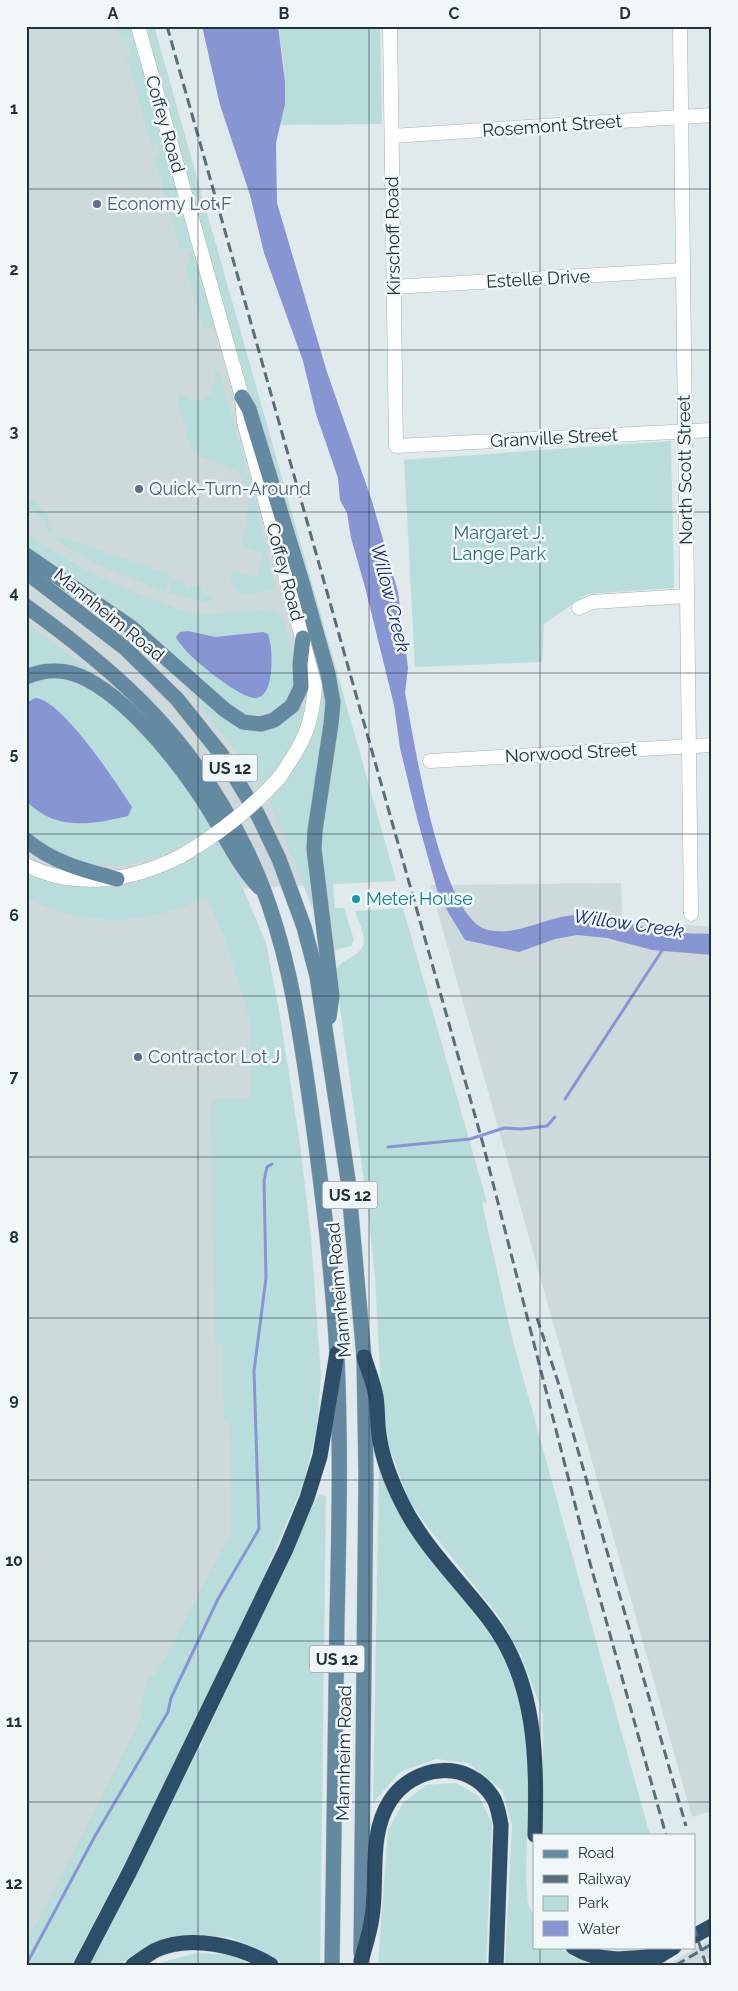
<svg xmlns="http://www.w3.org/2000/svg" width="738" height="1991" font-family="Raleway,sans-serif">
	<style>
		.built { fill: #ced9db }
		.green { fill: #b9ddda }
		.water { fill: #8796d2 }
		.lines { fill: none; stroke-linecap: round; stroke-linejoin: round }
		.stream { stroke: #8796d2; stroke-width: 3 }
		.minor-casing { stroke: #a7b2b6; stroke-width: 15 }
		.major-casing { stroke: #c1c6c8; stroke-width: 16 }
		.highway-casing { stroke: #c1c6c8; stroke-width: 16 }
		.minor { stroke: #fff; stroke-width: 14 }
		.major { stroke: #648aa2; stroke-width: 15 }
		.highway { stroke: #2c4e69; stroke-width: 15 }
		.rail { stroke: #5b6d78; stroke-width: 3; stroke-dasharray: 10 5; stroke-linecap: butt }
		.minor-bridge-casing { stroke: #a7b2b6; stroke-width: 15; stroke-linecap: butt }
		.minor-bridge { stroke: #fff; stroke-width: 14 }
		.grid { fill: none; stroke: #21323c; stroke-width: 1; stroke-opacity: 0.55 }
		.service-dot { fill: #5c6f8a; stroke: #f1f7f8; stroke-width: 2 }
		.culture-dot { fill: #0f9aa8; stroke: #f1f7f8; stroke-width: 2 }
		.labels { text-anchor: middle; stroke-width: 5; stroke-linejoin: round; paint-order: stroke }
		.shield { fill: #f1f7f8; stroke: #5f6d74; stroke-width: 1 }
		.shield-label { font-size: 16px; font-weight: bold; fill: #21323c }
		.street-label { font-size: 18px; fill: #21323c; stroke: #f1f7f8 }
		.service-label { font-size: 18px; fill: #4e5e75; stroke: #f1f7f8; text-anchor: start }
		.park-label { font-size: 18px; fill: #2a7174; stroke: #f1f7f8 }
		.culture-label { font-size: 18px; fill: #0d838f; stroke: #f1f7f8; text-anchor: start }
		.water-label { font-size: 19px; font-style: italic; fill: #1a2b79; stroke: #f1f7f8 }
		.neatline { fill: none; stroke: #21323c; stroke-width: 2 }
		.grid-label { font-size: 16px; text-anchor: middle; font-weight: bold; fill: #21323c }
	</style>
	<rect width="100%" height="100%" fill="#e0e9eb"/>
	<g class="built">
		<path d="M26 26H154L396 881 229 889 249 933 267 1533 26 1965Z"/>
		<path d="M621 883 622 919 712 927V1811L692 1817 430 885Z"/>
		<path d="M712 1938V1956L697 1965H668Z"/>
	</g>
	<g class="green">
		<path d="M117 26H132L135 37 121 40Z"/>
		<path d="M144 26H154L201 194 191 197Z"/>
		<path d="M278 26H380L382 124 280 125C288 92 284 60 278 26Z"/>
		<path d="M136 40 165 143 151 144 126 55 131 53 129 43Z"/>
		<path d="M166 145 195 247 180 249 155 159 161 158 158 147Z"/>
		<path d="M205 206 396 881 333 884 335 908H344L354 940 351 946 332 951 322 875 321 837 337 728 260 438 195 209Z"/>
		<path d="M195 250 219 333 211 328H203L185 265 190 263 188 252Z"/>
		<path d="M214 369 220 375 257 506 274 584 272 589C259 593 247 598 235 590L231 582 232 570 255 578 263 554 242 546C246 519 258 490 234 469L192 453 177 402 179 393C202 411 218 395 214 369Z"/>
		<path d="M671 441 674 588 587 594 544 624 542 662 415 667 404 460Z"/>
		<path d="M31 499 49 515 48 524 55 535 47 530 44 521 29 507 26 508V500Z"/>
		<path d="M26 532C66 561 103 581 150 598 165 604 181 611 197 613 217 616 267 605 279 614 286 619 286 630 288 638 292 651 299 666 296 679 292 707 266 721 240 713L90 591 26 546Z"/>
		<path d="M50 536 60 539 62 537 171 575 165 592 94 563Z"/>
		<path d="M172 579 187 583 185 589 190 590 192 585 202 588 201 592 214 597 210 601 204 602 168 593Z"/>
		<path d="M26 622 95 674 93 677 26 670Z"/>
		<path d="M56 678C124 689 178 774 213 828 152 869 86 886 26 832V684L42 679Z"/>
		<path d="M185 682 248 729 303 699C303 734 284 761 261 787L221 732 183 685Z"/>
		<path d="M323 682 328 692 308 852 313 910 269 800C301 765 324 730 323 682Z"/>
		<path d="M219 842 243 889 266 943 279 1010 300 1144 311 1238 321 1375 317 1427 304 1482 250 1609 143 1827 72 1965H26V1944L141 1719 140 1705 149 1678 155 1677 231 1533 229 1421H224L222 1344 214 1343 211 1102 218 1098 251 1097 249 1017 224 936 206 897C145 926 88 928 26 898V874C102 902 154 884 219 842Z"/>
		<path d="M403 908 487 1202 482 1203 511 1334 650 1835H543V1714L521 1655 500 1618 423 1521 408 1498 386 1438 382 1405 375 1278 369 1219 335 971C341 958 363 957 364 941 364 932 358 920 355 911Z"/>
		<path d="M379 1466 450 1581 500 1648 524 1708 529 1768 526 1877 528 1903 534 1917V1947H560L572 1957 598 1965H505L512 1825 502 1790 468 1763 436 1759 400 1772 373 1803Z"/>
		<path d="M318 1495 326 1496 320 1965H284L263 1951 229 1937 193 1935 153 1943 119 1965H88L199 1749Z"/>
		<path d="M456 1783 479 1796 492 1823 486 1965H378L388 1830 403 1803 426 1785Z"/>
		<path d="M196 1953 234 1955 249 1965H152Z"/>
	</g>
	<g class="water">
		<path d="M202 26H278L285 82V104L276 143 277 203 327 372 372 501 398 592 408 668 405 693C414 738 440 919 488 930 519 937 550 914 581 915 609 915 635 927 662 931 679 934 696 933 712 934V955L652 950 607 938 577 935 555 939 519 952 465 940 439 897 417 818 400 748 394 705 365 587 351 538 347 513 340 500 338 478 316 414 303 361 264 253 250 195 220 105Z"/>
		<path d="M188 631 215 637 263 632 268 634C272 646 272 659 271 672 270 681 268 695 257 698 242 701 181 652 176 637L180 632Z"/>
		<path d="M35 698C62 699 117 784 132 807L128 816C90 825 56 831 26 801V703Z"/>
	</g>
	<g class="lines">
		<g class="stream">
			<path d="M565 1099 663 949"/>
			<path d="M388 1147 470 1139 504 1128 522 1129 547 1126 555 1117"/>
			<path d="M26 1965 95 1836 168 1712 171 1698 218 1599 259 1529 254 1371 266 1278 264 1181 267 1167 272 1164"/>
		</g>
		<defs>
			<g id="minor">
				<path d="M138 26 242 397 244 422 315 686C312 728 302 745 279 778"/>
				<path d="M390 26 396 446 712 430"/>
				<path d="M680 26 691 914"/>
				<path d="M392 136 712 115"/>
				<path d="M393 287 682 270"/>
				<path d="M579 608 592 602 687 596"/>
				<path d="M430 761 712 745"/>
				<path d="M26 865C77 890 132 881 181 856"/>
			</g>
			<g id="major">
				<path d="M242 397 249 409 302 582 328 674 333 702 331 724 315 831 314 849 332 996 329 1017"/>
				<path d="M26 555 132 628 225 710 243 722 261 724 274 720 292 706 301 687 300 664 303 638"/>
				<path d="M26 572 125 648 177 699 221 754 258 815 279 859 304 927 317 976 348 1180 364 1357 366 1475 361 1953"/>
				<path d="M26 606C122 675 192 739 245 847 287 932 299 1023 312 1116 323 1196 333 1276 337 1356 341 1444 339 1532 337 1620 336 1735 333 1850 332 1965"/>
				<path d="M26 677C40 671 57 669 71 673 117 686 171 753 197 791 220 823 232 858 259 887"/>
				<path d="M26 840C54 863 83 870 117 879"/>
			</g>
			<g id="highway">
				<path d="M364 1357C368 1370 374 1384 376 1397 378 1409 377 1422 379 1435 382 1457 392 1483 402 1503 423 1546 459 1580 488 1618 537 1680 537 1760 535 1835"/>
				<path d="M694 1936 712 1926"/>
				<path d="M573 1947C601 1964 631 1959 661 1955"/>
				<path d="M654 1959 674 1947"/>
				<path d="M361 1961C365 1947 370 1932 372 1917 378 1879 368 1835 390 1801 413 1765 467 1758 492 1796 498 1804 499 1816 501 1825L496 1965"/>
				<path d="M81 1965 130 1871 286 1549 307 1498 320 1456 337 1353"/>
				<path d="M133 1965C141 1960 148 1954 156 1950 191 1934 240 1946 271 1965"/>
			</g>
		</defs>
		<use href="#minor" class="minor-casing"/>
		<use href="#major" class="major-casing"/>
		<use href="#highway" class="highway-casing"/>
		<use href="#minor" class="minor"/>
		<use href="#major" class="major"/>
		<use href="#highway" class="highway"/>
		<g class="rail">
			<path d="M167 26 483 1144 590 1563 666 1835"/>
			<path d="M537 1318 560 1388 686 1826"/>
			<path d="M694 1927 706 1965"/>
			<path d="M676 1965 712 1944"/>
		</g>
		<defs>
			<path id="minor-bridge" d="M181 856C219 834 250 810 279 778"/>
		</defs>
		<use href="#minor-bridge" class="minor-bridge-casing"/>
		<use href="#minor-bridge" class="minor-bridge"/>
	</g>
	<path class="grid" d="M198 26V1965M369 26V1965M540 26V1835M26 189H712M26 350H712M26 512H712M26 673H712M26 834H712M26 996H712M26 1157H712M26 1318H712M26 1480H712M26 1641H712M26 1802H712M540 1947V1965"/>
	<g class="service-dot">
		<circle cx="97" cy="204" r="5"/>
		<circle cx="139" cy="489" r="5"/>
		<circle cx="138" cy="1057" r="5"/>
	</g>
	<circle class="culture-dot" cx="356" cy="899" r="5"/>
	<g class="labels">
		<g class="shield">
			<rect x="202.5" y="754.5" width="55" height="27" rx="4"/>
			<rect x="322.5" y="1181.5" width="55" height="27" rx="4"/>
			<rect x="309.5" y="1645.5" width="55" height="27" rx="4"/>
		</g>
		<g class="shield-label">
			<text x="230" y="774">US 12</text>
			<text x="350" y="1201">US 12</text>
			<text x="337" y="1665">US 12</text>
		</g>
		<g class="street-label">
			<text transform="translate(165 124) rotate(74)" y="6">Coffey Road</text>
			<text transform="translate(552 126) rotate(-4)" y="6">Rosemont Street</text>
			<text transform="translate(393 236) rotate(-91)" y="6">Kirschoff Road</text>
			<text transform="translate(538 279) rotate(-3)" y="6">Estelle Drive</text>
			<text transform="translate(554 438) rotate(-3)" y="6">Granville Street</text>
			<text transform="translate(685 470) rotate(-91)" y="6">North Scott Street</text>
			<text transform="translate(285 572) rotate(75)" y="6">Coffey Road</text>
			<text transform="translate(109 615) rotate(39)" y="6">Mannheim Road</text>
			<text transform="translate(571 753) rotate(-3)" y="6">Norwood Street</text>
			<text transform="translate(339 1290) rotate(-95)" y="6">Mannheim Road</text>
			<text transform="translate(344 1753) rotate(-89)" y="6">Mannheim Road</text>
		</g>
		<g class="service-label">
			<text x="107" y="210">Economy Lot F</text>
			<text x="149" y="495">Quick–Turn-Around</text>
			<text x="148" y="1063">Contractor Lot J</text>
		</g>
		<g class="park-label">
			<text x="499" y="539">Margaret J.<tspan x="499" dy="21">Lange Park</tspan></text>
		</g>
		<g class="culture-label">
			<text x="366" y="905">Meter House</text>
		</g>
		<g class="water-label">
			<text transform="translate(391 598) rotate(76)" y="7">Willow Creek</text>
			<text transform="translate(629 923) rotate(8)" y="7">Willow Creek</text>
		</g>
	</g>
	<rect width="738" height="1991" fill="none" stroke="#f1f7f8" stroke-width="55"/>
	<rect x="533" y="1834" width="162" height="115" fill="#f1f7f8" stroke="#9ea8ad"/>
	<rect x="543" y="1850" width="25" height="8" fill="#648aa2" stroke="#9ea8ad"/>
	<text x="578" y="1858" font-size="15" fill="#21323c">Road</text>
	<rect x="543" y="1875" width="25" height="8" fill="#5b6d78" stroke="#9ea8ad"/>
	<text x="578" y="1884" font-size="15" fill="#21323c">Railway</text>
	<rect x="543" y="1896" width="25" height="15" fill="#b9ddda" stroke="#9ea8ad"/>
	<text x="578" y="1908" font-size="15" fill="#21323c">Park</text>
	<rect x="543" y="1921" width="25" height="15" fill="#8796d2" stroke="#9ea8ad"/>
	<text x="578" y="1934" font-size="15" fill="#21323c">Water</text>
	<rect x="28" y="28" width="682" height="1936" class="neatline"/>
	<g class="grid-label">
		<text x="113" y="19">A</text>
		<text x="284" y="19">B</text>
		<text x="454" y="19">C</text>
		<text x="625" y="19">D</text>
		<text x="14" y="114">1</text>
		<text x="14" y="275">2</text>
		<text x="14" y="437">3</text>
		<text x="14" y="598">4</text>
		<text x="14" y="759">5</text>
		<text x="14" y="921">6</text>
		<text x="14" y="1082">7</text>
		<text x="14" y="1243">8</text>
		<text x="14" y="1405">9</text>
		<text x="14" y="1566">10</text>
		<text x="14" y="1727">11</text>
		<text x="14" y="1889">12</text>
	</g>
</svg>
